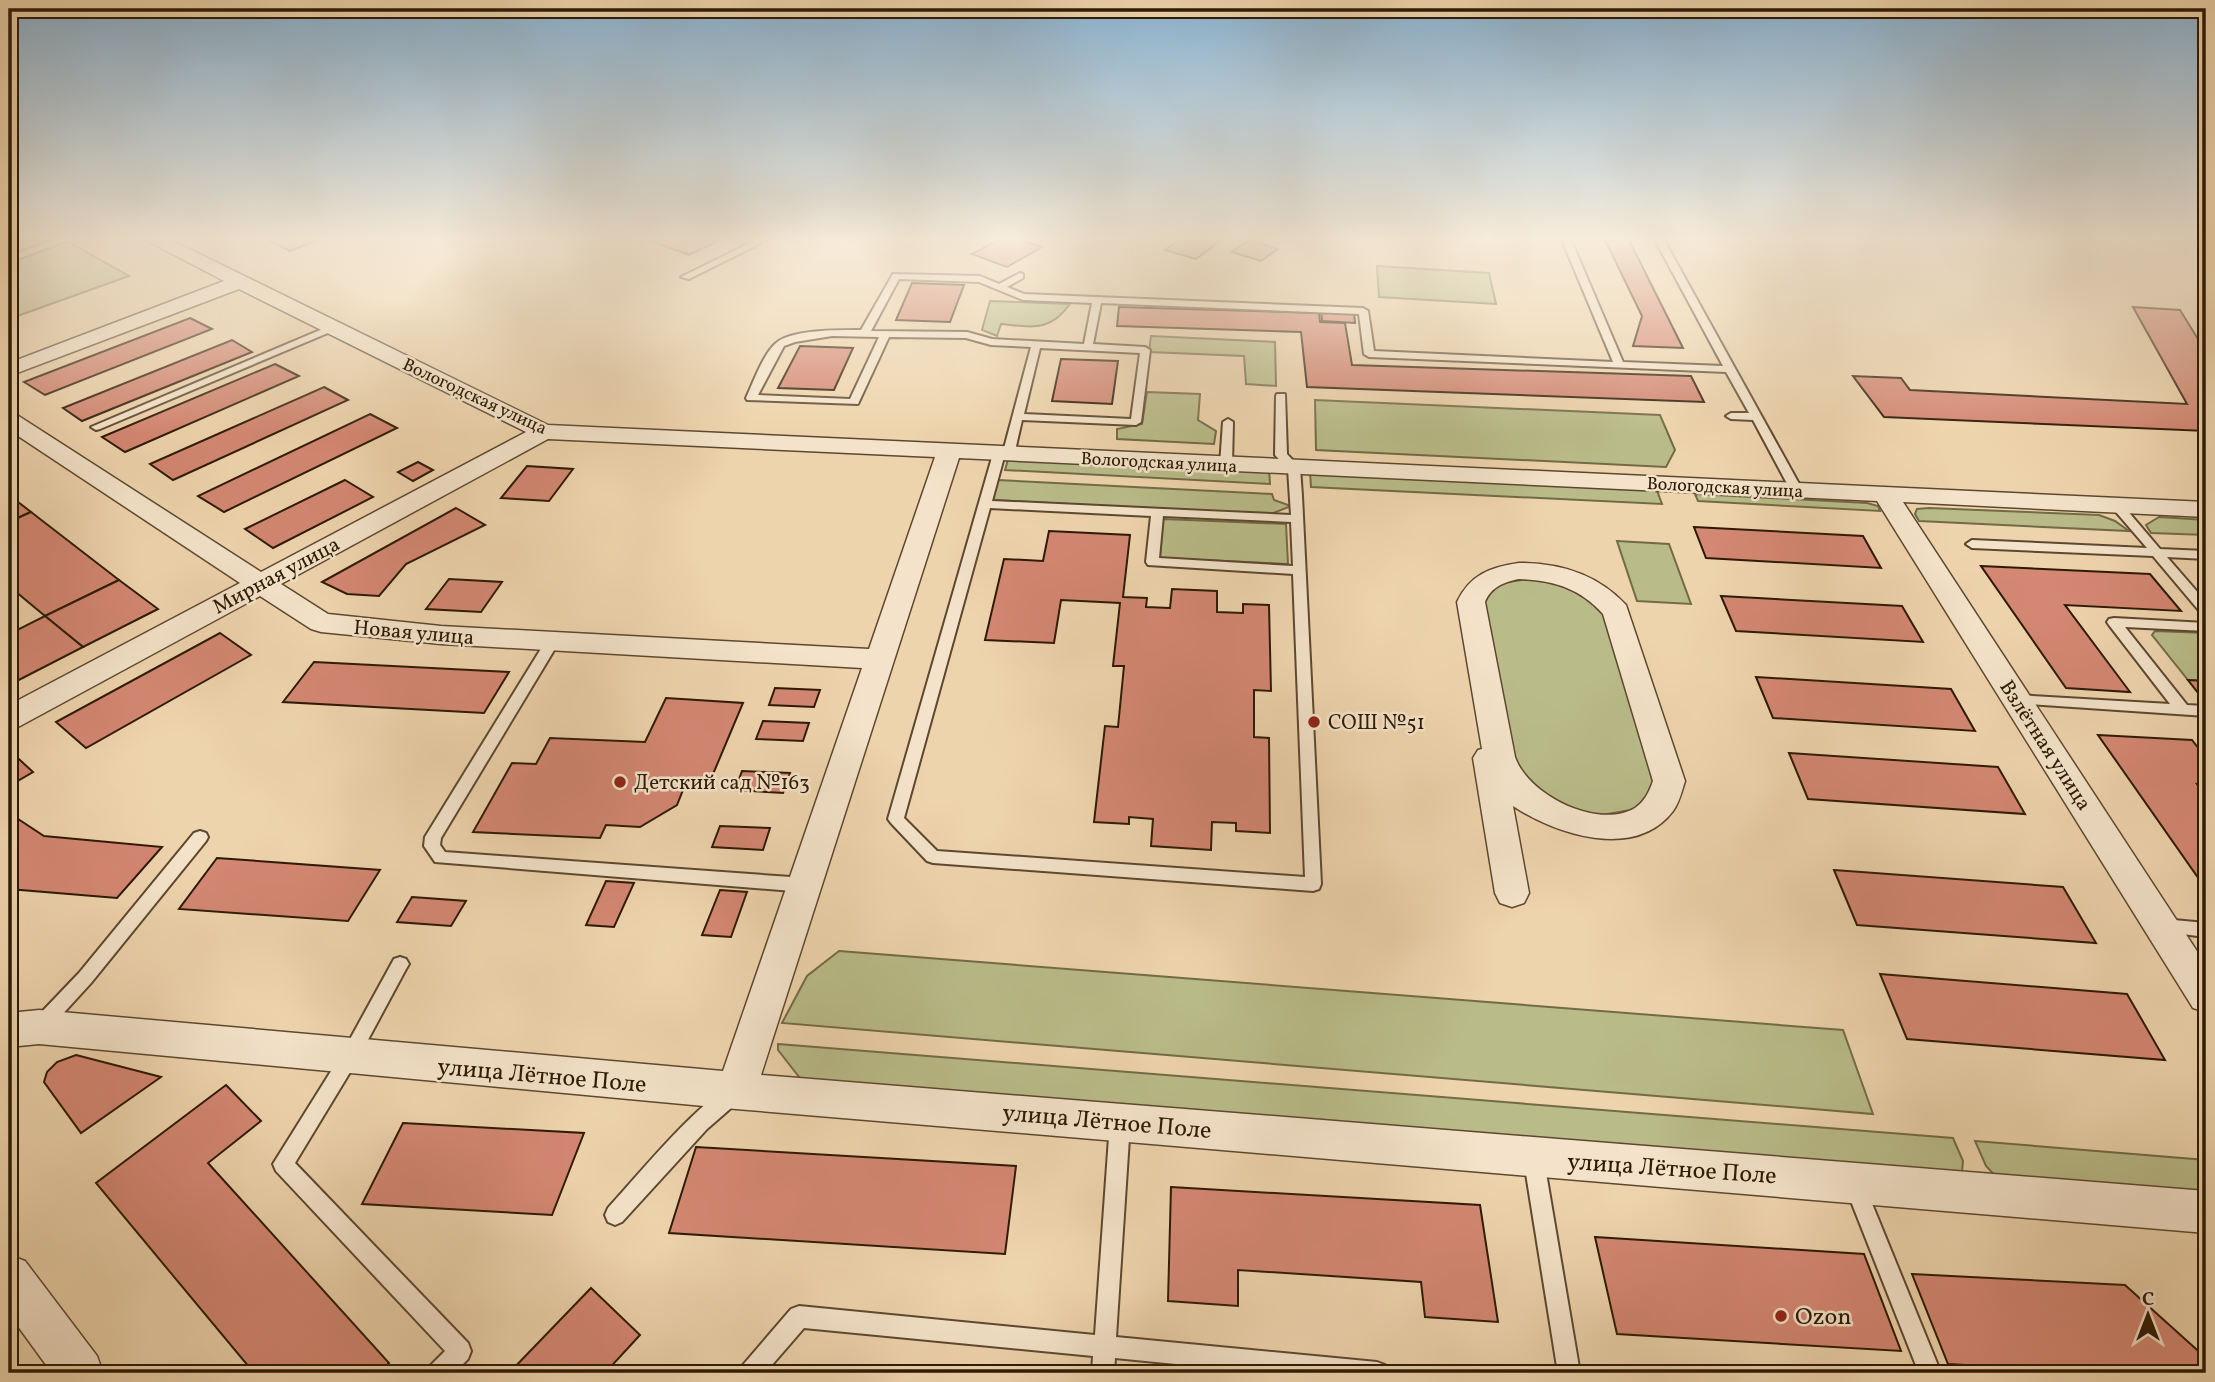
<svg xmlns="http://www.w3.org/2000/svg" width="2215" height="1382" font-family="Vollkorn,serif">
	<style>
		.green { fill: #b9bc89; stroke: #736b47; stroke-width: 2 }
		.building { fill: #d48773; stroke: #2d1a05; stroke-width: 2 }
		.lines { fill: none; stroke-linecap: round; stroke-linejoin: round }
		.lane-casing { stroke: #5d482f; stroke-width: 4 }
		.street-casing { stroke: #5d482f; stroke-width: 3 }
		.lane { fill: #f4e3ca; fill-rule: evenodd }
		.street { fill: #f4e3ca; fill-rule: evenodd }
		.poi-dot { fill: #8f2418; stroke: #f4e3ca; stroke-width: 2.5 }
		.labels { text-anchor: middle; stroke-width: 5; stroke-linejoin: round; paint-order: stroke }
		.far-street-label { font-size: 18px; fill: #2d1a05; stroke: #f4e3ca }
		.street-label { font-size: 21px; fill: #2d1a05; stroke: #f4e3ca }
		.poi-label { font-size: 21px; fill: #2d1a05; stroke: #f4e3ca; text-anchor: start }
		.near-street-label { font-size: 24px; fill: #2d1a05; stroke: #f4e3ca }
		.near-poi-label { font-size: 24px; fill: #2d1a05; stroke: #f4e3ca; text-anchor: start }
	</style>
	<rect width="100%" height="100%" fill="#eed4ad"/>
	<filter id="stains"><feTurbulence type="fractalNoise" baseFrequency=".00286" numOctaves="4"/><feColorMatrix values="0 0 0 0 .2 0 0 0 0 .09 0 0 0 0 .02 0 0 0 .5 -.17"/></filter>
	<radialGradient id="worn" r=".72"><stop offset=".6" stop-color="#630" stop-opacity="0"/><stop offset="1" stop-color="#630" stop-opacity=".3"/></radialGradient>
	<g class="green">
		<path d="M9 240H65L129 276 9 319Z"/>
		<path d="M1377 266 1489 273 1496 304 1379 297Z"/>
		<path d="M990 301 1070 304C1050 332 1033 327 1001 324L997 336 982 330Z"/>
		<path d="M1151 336 1275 342 1276 386 1246 384 1244 356 1149 352Z"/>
		<path d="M1147 392 1200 394 1198 420 1216 431 1214 444 1117 439V429L1142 424Z"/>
		<path d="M1315 400 1660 415 1675 450 1666 467 1316 450Z"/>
		<path d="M1009 456 1269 469 1270 484 1005 470Z"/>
		<path d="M1310 471 1656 488 1662 504 1311 487Z"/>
		<path d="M998 480 1272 494 1274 500 1291 506 1271 514 993 500Z"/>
		<path d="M1695 494 1867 503 1878 506 1880 511 1698 501Z"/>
		<path d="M1929 508 2099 515 2115 521 2129 531 1919 521 1915 514 1917 509Z"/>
		<path d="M2159 517 2206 520V535L2151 533 2146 525Z"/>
		<path d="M1163 519 1286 524 1288 564 1160 558Z"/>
		<path d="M1617 541 1669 544 1691 604 1637 601Z"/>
		<path d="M1528 579H1543L1587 595 1612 624 1655 790 1636 809 1602 815 1564 809 1518 778 1483 596 1501 583Z"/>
		<path d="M2155 631 2206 633V681L2188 680 2152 635Z"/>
		<path d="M839 951 1843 1030 1873 1114 782 1023 807 976Z"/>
		<path d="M778 1044 1953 1138 1963 1161 1962 1171 1950 1175 803 1082 778 1050Z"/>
		<path d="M1975 1141 2206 1160V1196L1998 1179 1986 1166Z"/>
	</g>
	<g class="building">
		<path d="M319 240 290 251 270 241 272 240Z"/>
		<path d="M648 240H712L716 242 689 255Z"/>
		<path d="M1021 240 1042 247 1007 267 972 254 998 240Z"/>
		<path d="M1178 240H1222L1196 259 1165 250Z"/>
		<path d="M1249 240 1278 249 1261 261 1232 252Z"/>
		<path d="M1605 240H1629L1683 348 1633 346 1642 316Z"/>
		<path d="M912 283 964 285 950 322 896 320Z"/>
		<path d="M1119 307 1319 313 1320 322 1345 323 1352 365 1691 376 1704 402 1307 387 1301 332 1117 326Z"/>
		<path d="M2133 307 2180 310 2206 352V431L1884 417 1853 376 1901 378 1910 390 2187 404Z"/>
		<path d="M1321 310 1354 312 1355 323 1322 321Z"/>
		<path d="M190 318 212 329 45 395 24 382Z"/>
		<path d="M232 340 252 352 82 421 63 408Z"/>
		<path d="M800 346 853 348 834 390 778 388Z"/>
		<path d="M1061 359 1118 361 1112 404 1052 401Z"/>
		<path d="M275 364 299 376 125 452 102 437Z"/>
		<path d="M324 387 348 400 173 480 150 464Z"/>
		<path d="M370 414 397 428 224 512 198 496Z"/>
		<path d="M418 462 433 470 413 481 398 472Z"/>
		<path d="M527 466 573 469 549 501 501 498Z"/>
		<path d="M345 480 373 497 273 548 245 529Z"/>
		<path d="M9 495 31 512 9 522Z"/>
		<path d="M456 508 485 525 406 564 379 596 347 594 322 582Z"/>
		<path d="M31 512 119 580 45 616 9 586V522Z"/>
		<path d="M1694 527 1863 536 1881 568 1706 558Z"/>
		<path d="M1049 531 1130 535 1123 597 1147 598 1146 607 1170 608 1172 589 1217 591V612L1243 613V604L1269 605 1271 691 1254 690V737L1269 738 1270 833 1236 831V823L1212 822 1211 850 1151 846 1153 819 1129 817V824L1094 822 1105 726 1118 727 1124 666H1113L1120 603 1061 600 1054 643 985 640 1004 559 1043 561Z"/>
		<path d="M1981 566 2150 574 2181 611 2065 605 2130 692 2066 688Z"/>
		<path d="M449 579 502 582 481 612 426 609Z"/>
		<path d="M119 580 158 609 83 647 45 616Z"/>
		<path d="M1721 596 1902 606 1923 642 1736 631Z"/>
		<path d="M45 616 83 647 9 685V634Z"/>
		<path d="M220 633 251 655 86 748 56 722Z"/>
		<path d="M314 662 509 672 484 713 283 702Z"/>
		<path d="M1756 677 1951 689 1975 731 1773 718Z"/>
		<path d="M2188 680 2206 681V703Z"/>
		<path d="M775 688 820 690 814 707 769 705Z"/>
		<path d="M666 698 743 703 708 786 685 785 677 805 640 827 606 825 600 838 473 832 512 763 536 764 550 738 645 742Z"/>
		<path d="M763 721 809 723 803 741 756 739Z"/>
		<path d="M2098 735 2192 740 2206 758V785L2197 784 2206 797V889Z"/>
		<path d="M9 750 33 772 9 786Z"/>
		<path d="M1789 753 1998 767 2025 814 1808 799Z"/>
		<path d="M742 771 790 773 783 793 735 790Z"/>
		<path d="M9 813 44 836 162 847 117 898 9 889Z"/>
		<path d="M720 826 770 828 763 850 712 847Z"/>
		<path d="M217 858 380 870 348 921 179 909Z"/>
		<path d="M1834 870 2063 887 2096 943 1857 925Z"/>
		<path d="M606 881 634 883 614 927 586 925Z"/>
		<path d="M720 890 747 892 731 937 702 935Z"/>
		<path d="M412 897 466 901 451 926 397 922Z"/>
		<path d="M1880 974 2127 994 2165 1060 1907 1039Z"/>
		<path d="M76 1055 161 1077 81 1133 44 1082 47 1072 57 1062Z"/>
		<path d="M226 1085 261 1121 208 1163 389 1363 379 1373H254L96 1183Z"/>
		<path d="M403 1123 584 1133 552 1215 362 1204Z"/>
		<path d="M696 1147 1016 1166 1005 1254 669 1233Z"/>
		<path d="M1171 1187 1480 1205 1498 1322 1425 1317 1421 1282 1238 1270V1306L1168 1301Z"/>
		<path d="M1595 1237 1864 1254 1901 1351 1617 1334Z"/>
		<path d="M1912 1274 2125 1285 2206 1358V1373H2100L1948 1364Z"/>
		<path d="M591 1288 640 1335 605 1373H509Z"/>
	</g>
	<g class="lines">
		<defs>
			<g id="lane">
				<path d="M55 240H69L9 262V256Z"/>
				<path d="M746 240H758L761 243 689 279 681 277 750 243Z"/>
				<path d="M1562 240H1571L1623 362 1723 366 1655 240H1664L1803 491 1801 493 1797 494 1791 491 1753 420 1731 419 1726 416 1731 413H1749L1726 372 1369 357 1364 354 1359 314 1101 303 1093 344 1145 347 1150 350 1141 422 1136 425 1022 420 1014 455 1008 458 1004 457 992 501 1291 515 1288 469 1275 455 1276 396 1277 394H1285L1287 454 1300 468 1302 496 1321 884 1319 889 1313 891 933 863 927 861 891 823 888 819 993 454 999 451 1003 452 1031 347 991 345 966 338 889 337 858 404 747 400 746 398C753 383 763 355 775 344 790 329 840 330 861 330L893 274 980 276 999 284 1020 273 1023 274V278L1007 287 1024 294 1363 308 1368 311 1374 351 1613 362ZM899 279 979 282 1023 300 1092 303 1084 344 992 339 967 332 871 331ZM832 336 879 337 850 399 758 395 784 346 795 342ZM1040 348 1140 353 1131 419 1024 414ZM990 508 1151 516 1146 562 1148 565 1293 574 1305 877 937 851 904 818ZM1163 516 1291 522 1293 566 1159 558Z"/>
				<path d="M332 325 337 328 335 330 100 429 96 430 91 427Z"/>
				<path d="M1228 419 1233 422 1232 465 1226 468 1220 465 1223 422Z"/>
				<path d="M2116 501 2120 502 2160 549 2206 551V559L2167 557 2206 602V614L2201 613 2153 556 1972 548 1966 544 1972 540 2147 548 2110 505Z"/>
				<path d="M2114 618 2206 623V631L2125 627 2187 705 2206 706V716L2012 703 2010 700 2012 697 2017 695 2170 704 2109 625 2107 622 2109 619Z"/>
				<path d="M552 638 559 642 441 838 440 845 445 852 805 878 811 880 813 885 811 890 805 892 435 862 424 846 425 837 547 639Z"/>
				<path d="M200 831 206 833 208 837 206 841 91 983 48 1030 42 1032 36 1030 33 1024 36 1018 79 973 194 833Z"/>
				<path d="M2163 919 2206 923V937L2157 931 2155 926 2157 921Z"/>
				<path d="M400 957 406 959 409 964 406 969 355 1064 295 1163 468 1343 471 1351 468 1359 454 1373H428L431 1365 445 1351 276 1171 273 1164 343 1052 394 959Z"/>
				<path d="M731 1087 738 1090 740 1096 738 1102 707 1129 622 1222 615 1225 608 1222 605 1215 608 1208C634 1180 700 1099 731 1087Z"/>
				<path d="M1120 1114 1127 1117 1130 1123 1116 1337 1377 1362 1385 1365 1388 1373H1267L1115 1358 1114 1373H1092L1093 1356 804 1328 765 1373H740L743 1365 791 1309 799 1306 1095 1335 1110 1123 1113 1117Z"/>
				<path d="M1534 1152 1541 1154 1544 1161 1580 1373H1558L1524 1161 1527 1154Z"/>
				<path d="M1855 1176 1862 1179 1941 1373H1919L1845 1186 1848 1179Z"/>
			</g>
			<g id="street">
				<path d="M146 240H171L548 425 2206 502V517L1903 502 2206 965V1012L2193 1008 1877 501 959 458 761 1075 2206 1191V1233L736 1109 39 1044 9 1047V1013L39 1010 723 1071 862 668 441 644 321 632 311 629 260 596 20 726 9 729V705L240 583 9 430V413L17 415 261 572 526 432 239 289 9 376V363L224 281ZM548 439 935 457 869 649 441 626 328 614 281 584Z"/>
				<path d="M1519 563C1560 563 1597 574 1626 605L1685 781C1682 791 1679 803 1673 811 1635 861 1555 834 1513 806L1529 893 1524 903 1512 907 1500 903 1495 893 1473 758 1478 750 1482 749 1457 602C1470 575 1490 567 1519 563ZM1519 579C1552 580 1580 588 1603 614L1653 781C1649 792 1645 801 1635 808 1598 830 1528 795 1515 757L1485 602C1491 587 1504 582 1519 579Z"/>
				<path d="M9 1255 25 1261 97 1356 103 1373H52L9 1314Z"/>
			</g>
		</defs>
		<use href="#lane" class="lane-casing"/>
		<use href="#street" class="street-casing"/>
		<use href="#lane" class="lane"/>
		<use href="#street" class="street"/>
	</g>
	<linearGradient id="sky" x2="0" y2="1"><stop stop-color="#8ab4d4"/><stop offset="0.55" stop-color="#f7ecda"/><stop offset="1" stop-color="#f7ecda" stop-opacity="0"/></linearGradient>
	<rect width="2215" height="434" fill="url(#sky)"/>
	<g class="poi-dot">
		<circle cx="1314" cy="722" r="7"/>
		<circle cx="620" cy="782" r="7"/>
		<circle cx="1781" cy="1316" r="7"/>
	</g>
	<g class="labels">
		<g class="far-street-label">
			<text transform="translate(475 396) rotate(25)" y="6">Вологодская улица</text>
			<text transform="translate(1159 462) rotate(3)" y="6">Вологодская улица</text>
			<text transform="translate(1725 487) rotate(3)" y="6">Вологодская улица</text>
		</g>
		<g class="street-label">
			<text transform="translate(276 575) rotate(-28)" y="7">Мирная улица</text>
			<text transform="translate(414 632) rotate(5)" y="7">Новая улица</text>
			<text transform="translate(2046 745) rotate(57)" y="7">Взлётная улица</text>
		</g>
		<g class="poi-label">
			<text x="1328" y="729">СОШ №51</text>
			<text x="634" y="789">Детский сад №163</text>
		</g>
		<g class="near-street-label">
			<text transform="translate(542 1075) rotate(5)" y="8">улица Лётное Поле</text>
			<text transform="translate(1107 1121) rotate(5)" y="8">улица Лётное Поле</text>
			<text transform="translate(1672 1168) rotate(4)" y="8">улица Лётное Поле</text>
		</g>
		<g class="near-poi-label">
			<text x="1795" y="1324">Ozon</text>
		</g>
	</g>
	<rect width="2215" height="1382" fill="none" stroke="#eed4ad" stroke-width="35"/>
	<rect x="10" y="10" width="2194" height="1361" fill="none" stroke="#2d1a05" stroke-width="3.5"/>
	<rect x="18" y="18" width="2180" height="1347" fill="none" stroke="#2d1a05" stroke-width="2"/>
	<g transform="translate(2148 1315)" stroke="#f4e3ca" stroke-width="5" paint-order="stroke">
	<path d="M0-5L12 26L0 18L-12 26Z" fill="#2d1a05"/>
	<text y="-10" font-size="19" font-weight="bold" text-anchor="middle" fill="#2d1a05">С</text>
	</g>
	<rect width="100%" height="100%" filter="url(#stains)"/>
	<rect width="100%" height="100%" fill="url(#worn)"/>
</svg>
